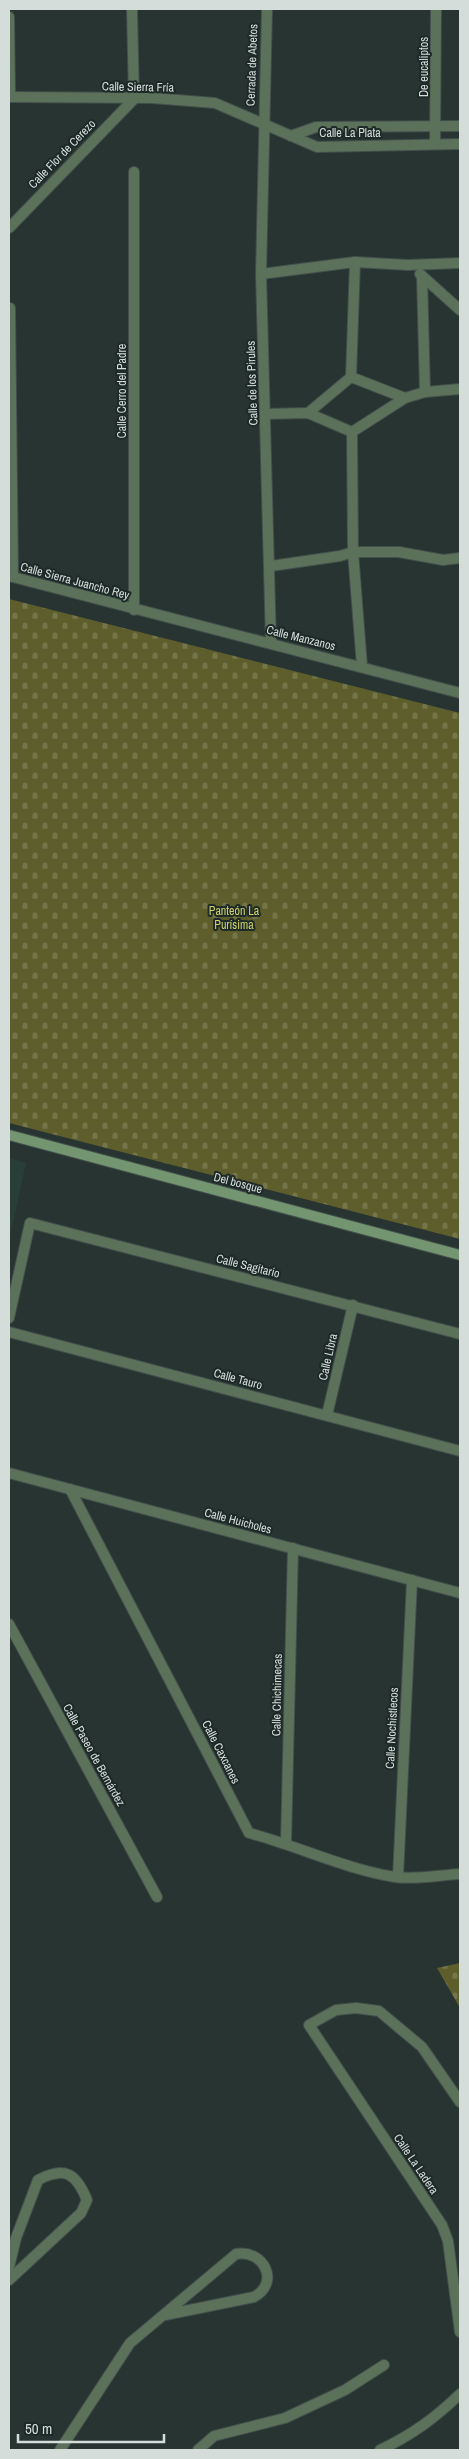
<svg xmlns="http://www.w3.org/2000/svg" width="469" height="2459" font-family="'Archivo Narrow',sans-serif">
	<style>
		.built { fill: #2a3e39 }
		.cemetery { fill: url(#cemetery-stones) }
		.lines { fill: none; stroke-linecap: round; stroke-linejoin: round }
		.minor-casing { stroke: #434f4c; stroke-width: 12 }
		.secondary-casing { stroke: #434f4c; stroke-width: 12 }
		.minor { stroke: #5c715a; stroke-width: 10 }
		.secondary { stroke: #739670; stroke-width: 10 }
		.labels { text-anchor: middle; stroke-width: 4; stroke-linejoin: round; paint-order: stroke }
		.street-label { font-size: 12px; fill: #d5dddb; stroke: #1d2a27 }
		.park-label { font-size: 12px; fill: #d1d167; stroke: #1d2a27 }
	</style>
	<defs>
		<pattern id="cemetery-stones" width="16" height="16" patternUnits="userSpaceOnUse" patternTransform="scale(1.25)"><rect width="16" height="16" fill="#5e5e2c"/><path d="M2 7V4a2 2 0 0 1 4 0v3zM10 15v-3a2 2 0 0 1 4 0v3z" fill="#74754a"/></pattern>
	</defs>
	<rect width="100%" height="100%" fill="#273431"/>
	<path class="built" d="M9 1158 26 1163 9 1242Z"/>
	<g class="cemetery">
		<path d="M9 599 460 713V1239L9 1123Z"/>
		<path d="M460 1963V2008L437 1968Z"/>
	</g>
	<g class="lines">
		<defs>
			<g id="minor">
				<path d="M267 9 261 274 271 643"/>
				<path d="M9 17 10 96"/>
				<path d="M9 97 152 98 215 103 317 147 460 144"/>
				<path d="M291 136 316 127 460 126"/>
				<path d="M435 144 436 9"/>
				<path d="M9 228 134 99 132 9"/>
				<path d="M355 262 351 377 405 398"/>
				<path d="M261 274 355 262 408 265 460 263"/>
				<path d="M420 274 460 310"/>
				<path d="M422 276 425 392"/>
				<path d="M10 308 13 577"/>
				<path d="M308 413 351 377"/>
				<path d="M265 414 308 413 352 432 405 398 425 392 460 389"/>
				<path d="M352 432 353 552 362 666"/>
				<path d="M271 566 340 556 353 552H399L443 560 460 558"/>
				<path d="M9 576 460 693"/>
				<path d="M134 610V172"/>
				<path d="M9 1318 30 1223 460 1334"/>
				<path d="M9 1332 460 1451"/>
				<path d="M327 1415 353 1305"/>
				<path d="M9 1473 460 1593"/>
				<path d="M70 1489 249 1833C298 1846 345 1869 395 1877 416 1880 440 1875 460 1874"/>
				<path d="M9 1624 157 1897"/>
				<path d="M286 1843 293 1548"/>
				<path d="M398 1877 412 1580"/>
				<path d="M460 2102 422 2047 379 2011 356 2008 336 2010 309 2025 442 2225 448 2241 460 2332"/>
				<path d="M9 2267 16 2238 38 2180C65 2166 76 2173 87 2200L81 2213 9 2280"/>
				<path d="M60 2450 130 2343 236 2254C263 2249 281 2282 254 2297L165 2315"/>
				<path d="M198 2450 214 2436 285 2418 345 2390 384 2365"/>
				<path d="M380 2450C412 2435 435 2418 460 2394"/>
			</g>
			<path id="secondary" d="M9 1135 460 1255"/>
		</defs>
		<use href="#minor" class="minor-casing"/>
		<use href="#secondary" class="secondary-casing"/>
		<use href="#minor" class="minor"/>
		<use href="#secondary" class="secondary"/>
	</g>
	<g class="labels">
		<g class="street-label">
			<text transform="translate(252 65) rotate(-88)" y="4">Cerrada de Abetos</text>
			<text transform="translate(424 67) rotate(-90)" y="4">De eucaliptos</text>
			<text transform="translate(138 87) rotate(1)" y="4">Calle Sierra Fría</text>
			<text x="350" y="137">Calle La Plata</text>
			<text transform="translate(62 154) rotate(-46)" y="4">Calle Flor de Cerezo</text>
			<text transform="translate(252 383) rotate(-92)" y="4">Calle de los Pirules</text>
			<text transform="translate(122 391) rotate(-90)" y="4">Calle Cerro del Padre</text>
			<text transform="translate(75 581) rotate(15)" y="4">Calle Sierra Juancho Rey</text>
			<text transform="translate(301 638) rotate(14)" y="4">Calle Manzanos</text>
			<text transform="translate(238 1183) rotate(15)" y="4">Del bosque</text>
			<text transform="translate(248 1266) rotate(14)" y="4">Calle Sagitario</text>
			<text transform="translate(328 1357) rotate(-77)" y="4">Calle Libra</text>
			<text transform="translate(238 1379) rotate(15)" y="4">Calle Tauro</text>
			<text transform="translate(238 1521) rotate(15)" y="4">Calle Huicholes</text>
			<text transform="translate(277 1695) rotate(-89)" y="4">Calle Chichimecas</text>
			<text transform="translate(392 1728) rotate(-87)" y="4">Calle Nochistlecos</text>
			<text transform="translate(221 1752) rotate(63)" y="4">Calle Caxcanes</text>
			<text transform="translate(94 1755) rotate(61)" y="4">Calle Paseo de Bernárdez</text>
			<text transform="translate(416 2164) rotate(56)" y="4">Calle La Ladera</text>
		</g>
		<g class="park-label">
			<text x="234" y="915">Panteón La<tspan x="234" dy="14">Purísima</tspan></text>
		</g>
	</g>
	<rect width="469" height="2459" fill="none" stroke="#d5dddb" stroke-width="20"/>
	<path d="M18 2434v8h146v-8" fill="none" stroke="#d5dddb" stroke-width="2.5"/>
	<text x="25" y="2434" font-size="15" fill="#d5dddb" stroke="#1d2a27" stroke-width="4" paint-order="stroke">50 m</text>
</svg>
